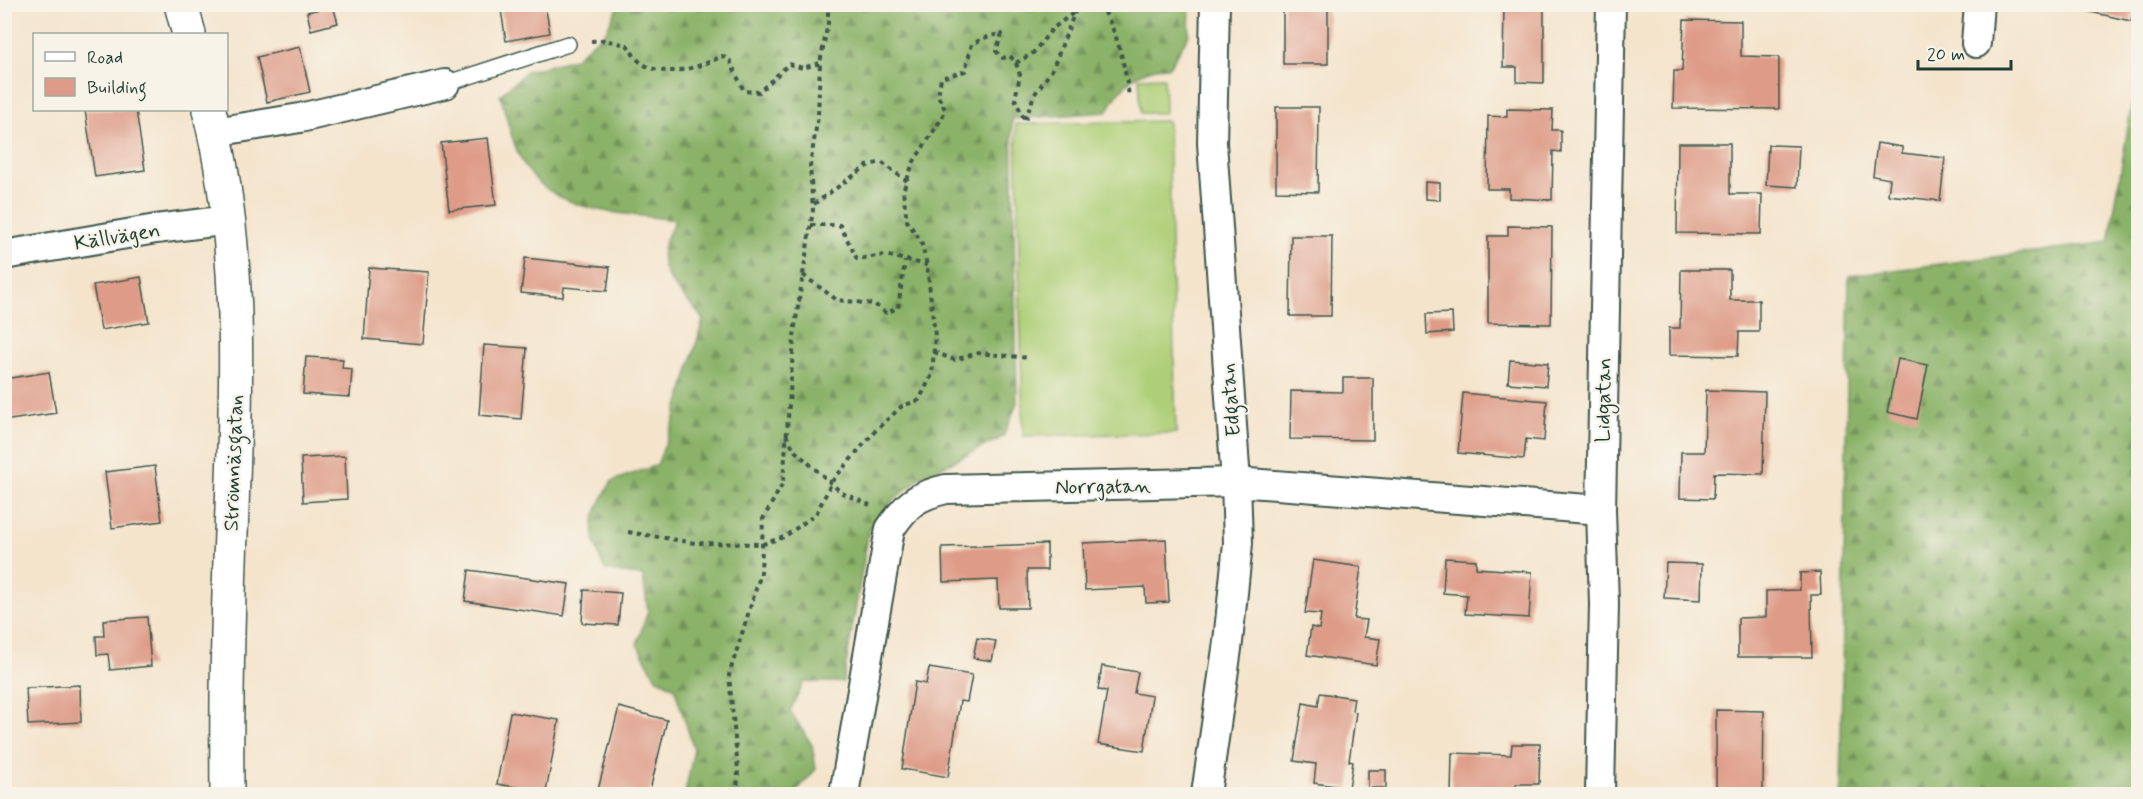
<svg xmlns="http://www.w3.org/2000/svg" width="2143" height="799" font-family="Mynerve,sans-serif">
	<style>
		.forest { fill: url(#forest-firs); stroke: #54784e; stroke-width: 1.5 }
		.pitch { fill: #aecf77; stroke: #668656; stroke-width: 1.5 }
		.building { fill: #de9c88 }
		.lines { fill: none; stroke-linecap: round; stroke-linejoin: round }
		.service-casing { stroke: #3f564b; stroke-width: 18 }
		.minor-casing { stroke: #3f564b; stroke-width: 32 }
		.tertiary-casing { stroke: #3f564b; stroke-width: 36 }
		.path { stroke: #3f564b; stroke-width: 4; stroke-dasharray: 4.5 4.5; stroke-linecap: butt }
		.service { stroke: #fff; stroke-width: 15 }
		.minor { stroke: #fff; stroke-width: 28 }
		.tertiary { stroke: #fff; stroke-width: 33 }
		.labels { text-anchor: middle; stroke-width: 4.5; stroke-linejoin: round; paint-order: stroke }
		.street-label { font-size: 21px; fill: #1f3d34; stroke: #f7f3e8 }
	</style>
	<defs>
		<pattern id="forest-firs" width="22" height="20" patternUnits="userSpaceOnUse" patternTransform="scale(1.5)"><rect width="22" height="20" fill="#8ab268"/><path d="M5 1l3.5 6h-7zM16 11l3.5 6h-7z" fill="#709256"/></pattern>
	</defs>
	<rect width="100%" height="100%" fill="#f7f3e8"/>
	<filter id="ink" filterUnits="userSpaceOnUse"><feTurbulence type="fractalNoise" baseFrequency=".0167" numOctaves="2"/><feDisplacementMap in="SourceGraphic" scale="12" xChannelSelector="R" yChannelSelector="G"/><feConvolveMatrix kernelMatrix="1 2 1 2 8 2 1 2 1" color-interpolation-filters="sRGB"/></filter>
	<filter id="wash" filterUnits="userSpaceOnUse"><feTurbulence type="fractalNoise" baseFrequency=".008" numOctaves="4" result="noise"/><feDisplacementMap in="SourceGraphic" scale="24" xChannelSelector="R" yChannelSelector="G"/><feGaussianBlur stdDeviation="1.35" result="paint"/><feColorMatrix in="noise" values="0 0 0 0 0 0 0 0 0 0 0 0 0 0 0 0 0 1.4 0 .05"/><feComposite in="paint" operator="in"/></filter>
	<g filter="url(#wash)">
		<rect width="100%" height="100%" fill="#f4e4cc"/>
		<g class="forest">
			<path d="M619 5H1190L1189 35 1169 67C1138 66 1120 87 1107 112L1012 119 1017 403 1003 437 920 478 891 502 869 530 843 682H804L790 711 812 745 816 769 794 794H685L694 749 674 687 656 678 637 644 648 611 643 576 605 570C587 529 590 518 612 481L657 465 674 421 703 320C689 298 658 280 663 250 664 240 672 229 675 220 621 212 552 215 522 161 511 142 507 116 500 95L527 71 574 59 606 31Z"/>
			<path d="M2138 66V794H1840L1849 276 2109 242Z"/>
		</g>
		<g class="pitch">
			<path d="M1164 77 1165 113H1141L1139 78Z"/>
			<path d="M1168 121 1176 433 1023 436 1016 124Z"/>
		</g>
		<g id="blocks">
			<g class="building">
				<path d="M500 4H545L550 33 506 41Z"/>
				<rect x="1283" y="4" width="45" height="60"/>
				<path d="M1504 4H1544V83L1517 82V67H1503Z"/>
				<path d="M2087 4H2135L2131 21 2086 11Z"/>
				<path d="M333 6 338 23 311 30 307 12Z"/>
				<path d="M1684 20 1741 21V56L1779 57V109L1673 108 1674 71H1682Z"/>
				<path d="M300 47 310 92 267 102 257 57Z"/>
				<path d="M1276 107H1319L1318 192 1276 191Z"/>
				<path d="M1507 109 1553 110 1552 130H1561V152L1553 151 1552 200 1509 198V189H1487L1488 116 1507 117Z"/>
				<path d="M85 110H136L145 170 95 177Z"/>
				<path d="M488 138 496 205 449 210 441 143Z"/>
				<path d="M1678 143H1730V194H1762L1761 234 1677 233Z"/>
				<path d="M1877 143 1902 147V153L1945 158 1940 201 1888 195 1890 179 1873 176Z"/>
				<path d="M1768 145 1799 146 1797 187 1766 185Z"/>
				<path d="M1425 182 1440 183V200L1425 199Z"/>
				<path d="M1508 226 1552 227 1551 324 1488 323V236H1508Z"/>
				<path d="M1291 236H1332L1331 316H1290Z"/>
				<path d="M525 258 610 267 607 291 564 287 563 297 521 293Z"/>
				<path d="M369 268 429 272 423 344 364 339Z"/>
				<path d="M1681 270H1730V300H1759V332H1739L1738 356 1669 355V328H1680Z"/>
				<path d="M141 277 149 322 101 330 93 285Z"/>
				<path d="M1452 313 1453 332 1427 334 1426 314Z"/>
				<path d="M484 345 527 348 521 419 479 415Z"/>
				<path d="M306 357 343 359 342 368 352 369 350 397 303 394Z"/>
				<path d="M1898 359 1928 365 1917 419 1887 412Z"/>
				<path d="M1510 360 1548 363 1546 386 1508 383Z"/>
				<path d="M49 372 56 413 4 421V379Z"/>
				<path d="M1343 378H1373V440L1290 439 1291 391 1343 392Z"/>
				<path d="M1706 390 1765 392 1763 474 1714 473 1713 499 1680 498 1681 452H1704Z"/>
				<path d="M1463 393 1547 401 1544 441 1526 439 1524 459 1458 453Z"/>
				<path d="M345 456 347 499 303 502 301 458Z"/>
				<path d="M155 466 162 521 112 528 105 472Z"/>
				<path d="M1166 539 1169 602 1146 603 1145 587 1085 590 1083 543Z"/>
				<path d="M1047 544V570H1027L1028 608H999L998 580 943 582 942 547Z"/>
				<path d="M1445 558 1476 560V568L1532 572 1529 618 1465 614 1467 595 1443 593Z"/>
				<path d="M1313 560 1361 567 1354 619 1367 620 1364 637 1380 639 1376 665 1307 655 1311 627 1319 629 1321 614 1305 613Z"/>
				<path d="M1666 563 1702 564 1701 600 1664 598Z"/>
				<path d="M469 570 569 584 564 616 465 601Z"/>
				<path d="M1820 572 1821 595H1811L1812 657H1738V618L1766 617V591L1800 590V573Z"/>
				<path d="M584 590 621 593 618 625 582 623Z"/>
				<path d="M147 617 151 666 110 670 108 654 97 655 96 636H104L103 620Z"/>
				<path d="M977 638 996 641 992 661 973 658Z"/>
				<path d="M1102 666 1138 672 1134 693 1152 696 1144 751 1098 744 1107 691 1098 690Z"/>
				<path d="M929 668 972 675 967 702 960 701 948 777 902 769 915 682 926 684Z"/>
				<path d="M80 685 81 722 28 725 26 688Z"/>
				<path d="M1320 693 1354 698 1352 711 1356 712 1349 761 1353 762 1349 788 1314 783 1316 764 1294 761 1303 703 1318 706Z"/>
				<path d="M619 707 667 720 649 794H616L598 790Z"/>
				<path d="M1716 710 1764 711 1763 791H1716Z"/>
				<path d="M510 712 559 720 546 792 497 784Z"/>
				<path d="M1512 744H1540L1539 784H1516V794H1451L1452 753 1511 755Z"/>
				<rect x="1368" y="770" width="18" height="18"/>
			</g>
		</g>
	</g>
	<g filter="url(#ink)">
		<use href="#blocks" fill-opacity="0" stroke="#3f564b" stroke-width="1.5"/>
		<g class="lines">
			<defs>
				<path id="service" d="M445 84 568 44"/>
				<g id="minor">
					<path d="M1976 43 1979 4"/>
					<path d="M215 132 300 118 445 84"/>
					<path d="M4 255 156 229 229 220"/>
					<path d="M844 794 890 529C907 504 916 496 946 489L1236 482 1601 510"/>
					<path d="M1206 794 1228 642 1238 543 1236 482 1212 143 1215 4"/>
					<path d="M1600 794 1604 604 1601 510 1611 4"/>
				</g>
				<g id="tertiary">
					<path d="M181 4 189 34"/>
					<path d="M209 110C242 244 237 371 232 508 228 604 226 699 227 794"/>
				</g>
			</defs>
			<use href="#service" class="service-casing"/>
			<use href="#minor" class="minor-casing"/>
			<use href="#tertiary" class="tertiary-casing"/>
			<g class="path">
				<path d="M1100 4C1118 33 1124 62 1129 96"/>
				<path d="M591 41 604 40 627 45C631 50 634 57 639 61 661 80 699 68 722 56L730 61 744 91 759 92 789 64 803 68 820 63"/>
				<path d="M1016 63 1020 75 1015 99 1025 121 1034 95 1052 70 1075 12"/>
				<path d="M814 204 867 166 881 162 907 181"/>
				<path d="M811 225H840L857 259 885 255 927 265"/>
				<path d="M803 275 837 300 874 304 886 313 898 308 905 261"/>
				<path d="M934 352 955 360 977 353 1030 358"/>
				<path d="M786 435 795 451 842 493 870 505"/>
				<path d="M628 532 695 543 763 544 784 537 816 514 833 480 876 430 902 406 919 400 932 375 935 336 927 265 921 241 907 221 903 191 913 163 942 118 945 109 938 96 941 78 965 71 972 44 989 36 1002 34 996 51 1003 58 1010 56 1016 63 1033 53 1052 29 1076 11 1077 4"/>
				<path d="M737 794 738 770 729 675 761 573 763 519 783 483 795 326 813 210 810 166 818 116 820 63 828 23V4"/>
			</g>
			<use href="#service" class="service"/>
			<use href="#minor" class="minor"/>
			<use href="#tertiary" class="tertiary"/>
		</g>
	</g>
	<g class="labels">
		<g class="street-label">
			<text transform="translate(117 236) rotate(-9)" y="7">Källvägen</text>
			<text transform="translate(1230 400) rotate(-95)" y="7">Edgatan</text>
			<text transform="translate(1603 400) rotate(-89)" y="7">Lidgatan</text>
			<text transform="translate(233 463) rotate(-88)" y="7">Strömnäsgatan</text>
			<text transform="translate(1103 486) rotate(-1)" y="7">Norrgatan</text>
		</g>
	</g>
	<rect width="2143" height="799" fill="none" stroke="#f7f3e8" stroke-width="24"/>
	<rect x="33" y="33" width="195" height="78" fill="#f7f3e8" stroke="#a1aaa0" stroke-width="1.5"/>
	<rect x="45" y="52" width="30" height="9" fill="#ffffff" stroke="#a1aaa0" stroke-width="1.5"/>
	<text x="87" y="63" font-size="18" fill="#1f3d34">Road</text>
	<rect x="45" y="78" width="30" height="18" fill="#de9c88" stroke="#a1aaa0" stroke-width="1.5"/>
	<text x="87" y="93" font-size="18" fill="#1f3d34">Building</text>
	<path d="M1918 60v9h93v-9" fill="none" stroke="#1f3d34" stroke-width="3"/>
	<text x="1927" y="60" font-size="18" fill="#1f3d34" stroke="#f7f3e8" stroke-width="4.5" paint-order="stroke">20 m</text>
</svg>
